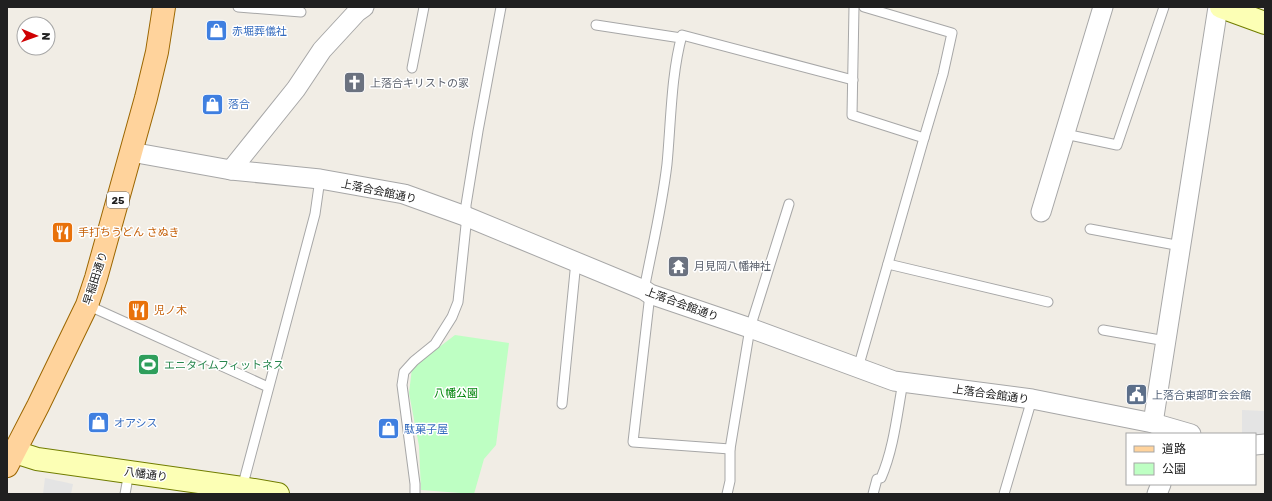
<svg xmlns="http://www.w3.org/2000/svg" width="1272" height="501" font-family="Rubik,'Noto Sans JP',sans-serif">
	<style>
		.park { fill: #beffc3 }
		.parking { fill: #e4e4e4 }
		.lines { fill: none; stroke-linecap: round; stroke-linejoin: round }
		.lane-casing { stroke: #a7a7a7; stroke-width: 11 }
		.street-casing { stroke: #a7a7a7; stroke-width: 21 }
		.secondary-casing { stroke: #717d00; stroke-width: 24 }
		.primary-casing { stroke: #9b6600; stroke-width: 24 }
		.lane { stroke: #fff; stroke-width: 9 }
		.street { stroke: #fff; stroke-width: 19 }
		.secondary { stroke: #fcffb5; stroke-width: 22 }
		.primary { stroke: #ffd39c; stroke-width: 22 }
		.labels { text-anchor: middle; stroke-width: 3; stroke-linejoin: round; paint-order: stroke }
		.shield { fill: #fff; stroke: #636363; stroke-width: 1 }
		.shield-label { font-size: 10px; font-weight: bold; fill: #202020 }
		.shop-label { font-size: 11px; fill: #366cbe; stroke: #fff; text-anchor: start }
		.worship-label { font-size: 11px; fill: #5b616d; stroke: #fff; text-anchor: start }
		.street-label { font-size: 11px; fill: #202020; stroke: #fff }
		.food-label { font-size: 11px; fill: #c56008; stroke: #fff; text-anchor: start }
		.leisure-label { font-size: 11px; fill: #27864d; stroke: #fff; text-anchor: start }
		.park-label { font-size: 11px; fill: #01850b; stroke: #fff }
		.service-label { font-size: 11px; fill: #4e5e75; stroke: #fff; text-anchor: start }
	</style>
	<rect width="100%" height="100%" fill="#f1ede5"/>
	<path class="park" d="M455 335 509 343 496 445 484 459 474 494 421 490 419 446 409 393 412 368Z"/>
	<g class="parking">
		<path d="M1242 410 1265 411V437L1255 436V434H1242Z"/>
		<path d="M45 478 73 484 71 494H43Z"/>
	</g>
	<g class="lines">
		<defs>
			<g id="lane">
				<path d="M238 7 301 12"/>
				<path d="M854 7 852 115 924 138"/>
				<path d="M596 25 681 38"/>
				<path d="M412 68 424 7"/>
				<path d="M1065 134 1117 145 1164 7"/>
				<path d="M1090 229 1181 246"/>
				<path d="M888 264 1048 302"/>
				<path d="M644 290C652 248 662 207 667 164 671 122 671 75 682 35L853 80"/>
				<path d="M650 294 633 442 730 449"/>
				<path d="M87 305 268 387"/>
				<path d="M1103 330 1166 341"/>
				<path d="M858 368 924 138 943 74 952 33 864 7"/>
				<path d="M562 404 576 261"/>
				<path d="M242 488 315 214 320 179"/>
				<path d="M125 494 129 472"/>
				<path d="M415 494V484L402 385 404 372 414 361 435 344 452 317 458 302 466 225V205L478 131 501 7"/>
				<path d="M727 494 730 481V449L750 328 789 204"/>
				<path d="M873 494 877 479 881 478C894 448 897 414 903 382"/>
				<path d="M1004 494 1032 399"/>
			</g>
			<g id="street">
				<path d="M131 152 231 170 320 179 404 194 465 216 644 290 650 294 750 328 894 381 1032 399 1153 423 1191 434"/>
				<path d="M231 170 296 89 322 50 357 12 364 7"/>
				<path d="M1041 212 1103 7"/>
				<path d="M1153 423 1218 7"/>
				<path d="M1255 445 1265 444"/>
				<path d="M1157 494 1161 484"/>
			</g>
			<g id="secondary">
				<path d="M1221 7 1265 23"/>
				<path d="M15 452 37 459 242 488 278 494"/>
			</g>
			<path id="primary" d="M7 466 38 406 87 305 96 278 146 98 157 52 164 7"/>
		</defs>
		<use href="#lane" class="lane-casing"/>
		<use href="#street" class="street-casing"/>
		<use href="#secondary" class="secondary-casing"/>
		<use href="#primary" class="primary-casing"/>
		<use href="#lane" class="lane"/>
		<use href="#street" class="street"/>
		<use href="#secondary" class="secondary"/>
		<use href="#primary" class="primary"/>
	</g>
	<defs>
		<symbol id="shop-square" viewBox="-11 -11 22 22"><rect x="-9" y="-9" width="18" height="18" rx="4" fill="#3f7fe0" stroke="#fff"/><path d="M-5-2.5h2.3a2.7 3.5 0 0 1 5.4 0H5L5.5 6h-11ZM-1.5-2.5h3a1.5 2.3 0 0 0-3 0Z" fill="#fff"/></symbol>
		<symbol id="church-square" viewBox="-11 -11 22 22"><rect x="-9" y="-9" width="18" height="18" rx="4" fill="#6b7280" stroke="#fff"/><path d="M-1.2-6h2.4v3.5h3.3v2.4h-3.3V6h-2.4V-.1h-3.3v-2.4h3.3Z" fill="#fff"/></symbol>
		<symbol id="restaurant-square" viewBox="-11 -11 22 22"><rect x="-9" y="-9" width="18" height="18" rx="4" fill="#e8710a" stroke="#fff"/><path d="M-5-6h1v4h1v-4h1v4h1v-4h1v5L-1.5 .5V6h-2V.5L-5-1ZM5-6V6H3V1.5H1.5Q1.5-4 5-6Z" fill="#fff"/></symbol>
		<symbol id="temple-square" viewBox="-11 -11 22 22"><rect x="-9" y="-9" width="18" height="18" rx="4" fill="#6b7280" stroke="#fff"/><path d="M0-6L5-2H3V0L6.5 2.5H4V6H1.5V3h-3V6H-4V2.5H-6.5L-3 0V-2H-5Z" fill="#fff"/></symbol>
		<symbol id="stadium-square" viewBox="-11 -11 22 22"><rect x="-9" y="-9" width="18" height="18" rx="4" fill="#2e9e5b" stroke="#fff"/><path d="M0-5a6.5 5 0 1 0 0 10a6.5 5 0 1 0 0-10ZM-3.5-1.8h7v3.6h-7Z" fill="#fff"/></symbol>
		<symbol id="civic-square" viewBox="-11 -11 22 22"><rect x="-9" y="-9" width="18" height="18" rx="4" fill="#5c6f8a" stroke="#fff"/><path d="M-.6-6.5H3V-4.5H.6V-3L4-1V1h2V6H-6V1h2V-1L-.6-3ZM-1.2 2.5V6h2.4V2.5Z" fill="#fff"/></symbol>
	</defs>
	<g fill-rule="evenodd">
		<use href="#shop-square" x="204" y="18" width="25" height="25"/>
		<use href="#church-square" x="342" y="70" width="25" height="25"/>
		<use href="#shop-square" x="200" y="92" width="25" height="25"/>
		<use href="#restaurant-square" x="50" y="220" width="25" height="25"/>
		<use href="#temple-square" x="666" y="254" width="25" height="25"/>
		<use href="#restaurant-square" x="126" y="298" width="25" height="25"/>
		<use href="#stadium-square" x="136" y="352" width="25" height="25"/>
		<use href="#civic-square" x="1124" y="382" width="25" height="25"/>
		<use href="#shop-square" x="86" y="410" width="25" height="25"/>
		<use href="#shop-square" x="376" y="416" width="25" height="25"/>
	</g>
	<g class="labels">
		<rect class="shield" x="107" y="192" width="22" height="16" rx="3"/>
		<g class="shield-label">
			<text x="118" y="204">25</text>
		</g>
		<g class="shop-label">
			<text x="232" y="35">赤堀葬儀社</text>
			<text x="228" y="108">落合</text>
			<text x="114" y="427">オアシス</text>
			<text x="404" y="433">駄菓子屋</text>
		</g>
		<g class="worship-label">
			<text x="370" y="87">上落合キリストの家</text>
			<text x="694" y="270">月見岡八幡神社</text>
		</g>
		<g class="street-label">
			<text transform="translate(379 191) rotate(12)" y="4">上落合会館通り</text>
			<text transform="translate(95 278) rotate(-72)" y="4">早稲田通り</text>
			<text transform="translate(682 304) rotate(20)" y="4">上落合会館通り</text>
			<text transform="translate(991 394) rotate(8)" y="4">上落合会館通り</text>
			<text transform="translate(146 474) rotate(8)" y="4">八幡通り</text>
		</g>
		<g class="food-label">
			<text x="78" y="236">手打ちうどん さぬき</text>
			<text x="154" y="314">児ノ木</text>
		</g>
		<g class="leisure-label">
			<text x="164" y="369">エニタイムフィットネス</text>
		</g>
		<g class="park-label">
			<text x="456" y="397">八幡公園</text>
		</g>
		<g class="service-label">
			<text x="1152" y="399">上落合東部町会会館</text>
		</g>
	</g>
	<rect width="1272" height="501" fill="none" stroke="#202020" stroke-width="16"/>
	<rect x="1126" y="433" width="130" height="52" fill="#ffffff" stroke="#a6a6a6"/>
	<rect x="1134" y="446" width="20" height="6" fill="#ffd39c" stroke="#a6a6a6"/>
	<text x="1162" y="453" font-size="12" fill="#202020">道路</text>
	<rect x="1134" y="463" width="20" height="12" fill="#beffc3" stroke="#a6a6a6"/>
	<text x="1162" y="473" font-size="12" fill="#202020">公園</text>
	<g transform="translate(36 36) rotate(92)"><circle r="19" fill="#ffffff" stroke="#a6a6a6"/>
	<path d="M0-3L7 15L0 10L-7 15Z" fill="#cf0002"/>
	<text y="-6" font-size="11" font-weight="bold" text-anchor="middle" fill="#202020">N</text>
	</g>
</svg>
